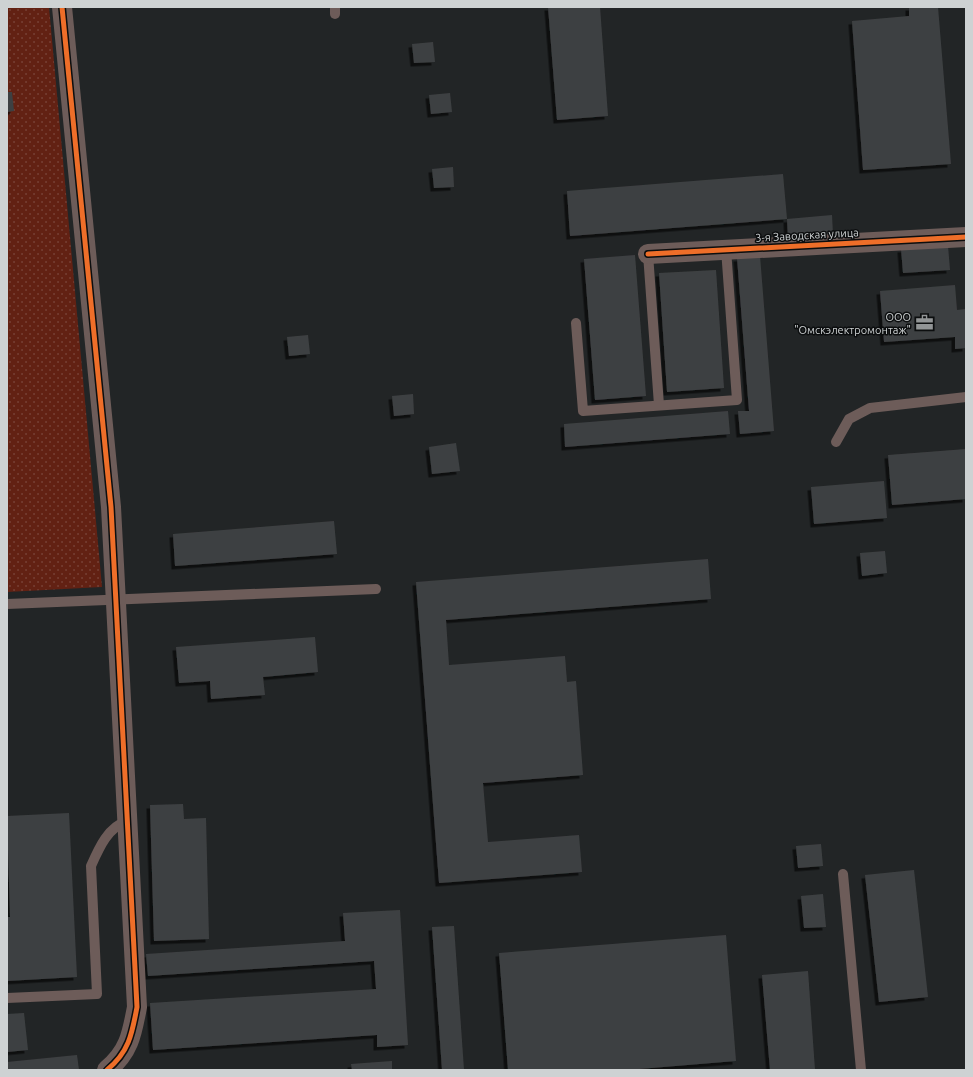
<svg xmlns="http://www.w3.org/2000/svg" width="973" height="1077" font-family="Ubuntu,sans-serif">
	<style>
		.park { fill: url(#park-dots) }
		.building { fill: #3e4042; filter: url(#shadow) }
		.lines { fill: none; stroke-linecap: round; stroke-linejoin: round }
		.lane { stroke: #6d5c59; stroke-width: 10 }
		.street { stroke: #6d5c59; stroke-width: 20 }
		.cycleway-casing { stroke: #0c0e0f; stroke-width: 8 }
		.cycleway { stroke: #ee6e29; stroke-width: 5 }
		.labels { text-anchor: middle; stroke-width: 3; stroke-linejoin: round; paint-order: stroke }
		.street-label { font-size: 11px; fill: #ced2d3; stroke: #0c0e0f }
		.poi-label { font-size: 11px; fill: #ced2d3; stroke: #0c0e0f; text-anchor: end }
	</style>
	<defs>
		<pattern id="park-dots" width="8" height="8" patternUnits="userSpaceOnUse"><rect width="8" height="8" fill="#622113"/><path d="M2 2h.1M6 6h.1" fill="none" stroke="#774034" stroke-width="1.8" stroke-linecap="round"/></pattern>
		<filter id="shadow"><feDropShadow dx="-3.5" dy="3.5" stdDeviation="0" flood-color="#0009"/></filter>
	</defs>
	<rect width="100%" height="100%" fill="#222526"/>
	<path class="park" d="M7 7H49L102 587 7 592Z"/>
	<g class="building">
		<path d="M548 7H600L608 116 557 120Z"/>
		<path d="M909 7H938L951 164 863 170 852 21 909 16Z"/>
		<path d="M433 42 435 62 414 63 412 44Z"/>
		<path d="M7 92H12L14 111 7 112Z"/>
		<path d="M450 93 452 112 431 114 429 95Z"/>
		<path d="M453 167 454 187 434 188 432 169Z"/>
		<path d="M783 174 787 219 570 236 567 191Z"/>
		<path d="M832 215 833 235 788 239 787 219Z"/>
		<path d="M948 246 950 270 903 273 901 249Z"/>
		<path d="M635 255 646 396 595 400 584 259Z"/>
		<path d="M760 256 774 431 740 434 738 411H749L737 258Z"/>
		<path d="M716 270 724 388 667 392 659 273Z"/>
		<path d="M955 285 957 310 966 309V348L955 349V337L884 342 880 291Z"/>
		<path d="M308 335 310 354 289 356 287 337Z"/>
		<path d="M413 394 414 414 394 416 392 396Z"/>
		<path d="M728 411 730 434 565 447 564 424Z"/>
		<path d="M456 443 460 471 432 474 429 447Z"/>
		<path d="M966 449V499L892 505 888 455Z"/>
		<path d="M884 481 887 518 814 524 811 487Z"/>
		<path d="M334 521 337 554 175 566 173 534Z"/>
		<path d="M885 551 887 573 862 576 860 553Z"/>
		<path d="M708 559 711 599 446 620 449 665 565 656 567 682 576 681 583 775 483 783 488 842 579 835 582 872 439 883 416 582Z"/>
		<path d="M315 637 318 672 263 677 265 695 211 699 210 681 179 683 176 647Z"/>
		<path d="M183 804 184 819 206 818 209 939 154 941 150 805Z"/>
		<path d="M69 813 77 977 7 981V917H10L7 816Z"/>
		<path d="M821 844 823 866 798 868 796 846Z"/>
		<path d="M914 870 928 997 879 1002 865 875Z"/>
		<path d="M823 894 826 927 804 928 801 896Z"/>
		<path d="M400 910 408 1045 377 1047V1035L153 1050 150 1003 376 989 374 961 148 976 146 954 345 941 343 913Z"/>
		<path d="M454 926 464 1070H442L432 927Z"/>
		<path d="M726 935 736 1061 627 1070H508L499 953Z"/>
		<path d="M808 971 815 1070H770L762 975Z"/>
		<path d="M24 1013 28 1050 7 1052V1014Z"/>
		<path d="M77 1055 79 1070H7V1062Z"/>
		<path d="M392 1061V1070H352L351 1064Z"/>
	</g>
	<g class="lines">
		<g class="lane">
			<path d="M335 7V14"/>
			<path d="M648 254 659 405"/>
			<path d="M576 323 583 411 737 400 726 249"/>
			<path d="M836 442 849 419 870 408 966 397"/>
			<path d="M7 604 376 589"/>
			<path d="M843 874 861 1070"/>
			<path d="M7 998 97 994 91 866C99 848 108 827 127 821"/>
		</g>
		<g class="street">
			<path d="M62 7 111 507 137 1007C132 1034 129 1052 107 1070"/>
			<path d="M648 254 966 237"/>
		</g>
		<defs>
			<g id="cycleway">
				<path d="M62 7 111 507 137 1007C132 1034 129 1052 107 1070"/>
				<path d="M648 254 966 237"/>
			</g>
		</defs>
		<use href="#cycleway" class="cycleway-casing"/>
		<use href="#cycleway" class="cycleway"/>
	</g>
	<defs>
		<symbol id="office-bare" viewBox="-9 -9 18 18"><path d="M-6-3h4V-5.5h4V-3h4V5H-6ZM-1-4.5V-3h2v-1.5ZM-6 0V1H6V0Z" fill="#929596" stroke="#0c0e0f" stroke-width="2.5" paint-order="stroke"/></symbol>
	</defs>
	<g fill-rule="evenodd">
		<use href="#office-bare" x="912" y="310" width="25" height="25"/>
	</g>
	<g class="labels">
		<g class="street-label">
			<text transform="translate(807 235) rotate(-3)" y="4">3-я Заводская улица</text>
		</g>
		<g class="poi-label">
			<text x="911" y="321">ООО<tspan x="911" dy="13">"Омскэлектромонтаж"</tspan></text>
		</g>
	</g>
	<rect width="973" height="1077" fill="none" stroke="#ced2d3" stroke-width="16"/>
</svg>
